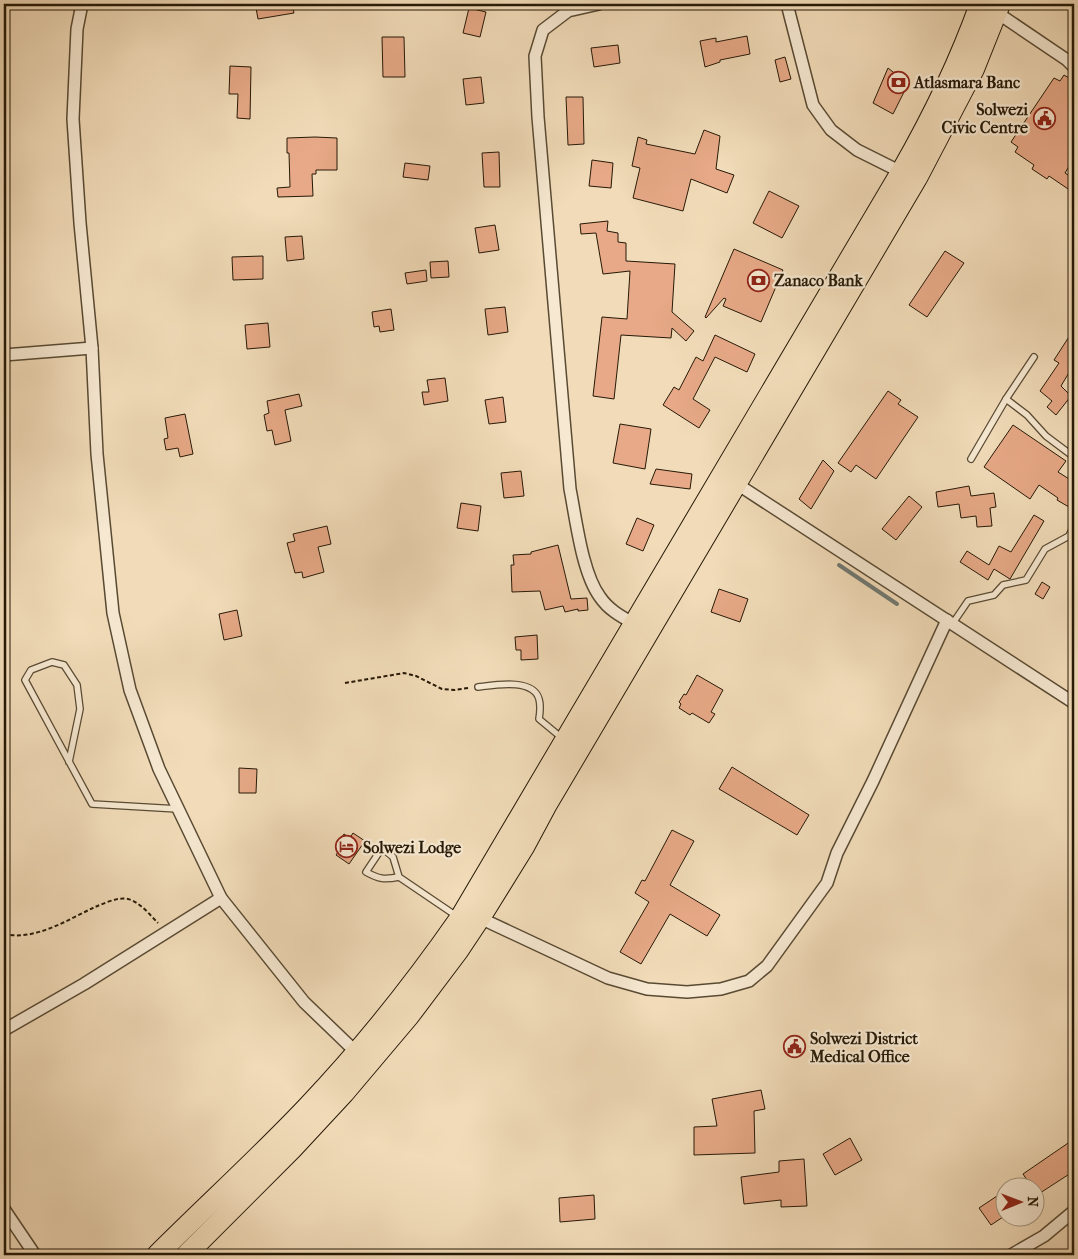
<svg xmlns="http://www.w3.org/2000/svg" width="1078" height="1259" font-family="'IM FELL French Canon',serif">
	<style>
		.lines { fill: none; stroke-linecap: round; stroke-linejoin: round }
		.stream { stroke: #6f7872; stroke-width: 4 }
		.building { fill: #e7a987; stroke: #261907 }
		.lane-casing { stroke: #594a33; stroke-width: 8 }
		.street-casing { stroke: #594a33; stroke-width: 14 }
		.highway-casing { stroke: #261907; stroke-width: 22 }
		.path { stroke: #261907; stroke-width: 2; stroke-dasharray: 4 2.5; stroke-linecap: butt }
		.lane { stroke: #f6e8d1; stroke-width: 5.5 }
		.street { stroke: #f6e8d1; stroke-width: 11 }
		.highway { stroke: #f1dbb8; stroke-width: 20 }
		.labels { text-anchor: middle; stroke-width: 4.5; stroke-linejoin: round; paint-order: stroke }
		.poi-label { font-size: 16px; font-weight: bold; fill: #261907; stroke: #f6e8d1; text-anchor: start }
	</style>
	<rect width="100%" height="100%" fill="#f1dbb8"/>
	<filter id="stains"><feTurbulence type="fractalNoise" baseFrequency=".004" numOctaves="4"/><feColorMatrix values="0 0 0 0 .2 0 0 0 0 .09 0 0 0 0 .02 0 0 0 .5 -.17"/></filter>
	<radialGradient id="worn" r=".72"><stop offset=".6" stop-color="#630" stop-opacity="0"/><stop offset="1" stop-color="#630" stop-opacity=".3"/></radialGradient>
	<g class="lines">
		<path class="stream" d="M839 565 897 604"/>
	</g>
	<g class="building">
		<path d="M260 4H292L294 13 258 19 256 8 261 7Z"/>
		<path d="M469 8 486 12 480 37 463 33Z"/>
		<path d="M747 36 750 54 720 60V62L705 67 700 41 716 38V42Z"/>
		<path d="M382 37H404L405 77H383Z"/>
		<path d="M618 45 620 63 594 67 591 48Z"/>
		<path d="M785 57 791 79 780 82 775 60Z"/>
		<path d="M230 66 251 67 250 119 237 118 238 94H229Z"/>
		<path d="M888 68 908 84 893 114 873 103Z"/>
		<path d="M1064 75 1074 81V94L1070 101 1074 103V158L1065 173 1074 179V193L1049 176 1047 179 1032 169 1034 165 1015 152 1018 147 1011 142 1054 78 1060 81Z"/>
		<path d="M481 77 484 103 466 105 463 79Z"/>
		<path d="M566 97H583L584 144 568 145Z"/>
		<path d="M704 130 720 136 716 169 734 175 727 193 691 179 683 211 633 198 640 168 632 166 638 137 647 140 646 144 695 154Z"/>
		<path d="M315 137 337 138V170H316V174H312L313 196 278 197 277 188 290 187 289 153H287V138Z"/>
		<path d="M499 152 500 187H484L482 153Z"/>
		<path d="M592 160 613 163 611 188 589 186Z"/>
		<path d="M405 163 430 166 428 180 403 177Z"/>
		<path d="M769 191 799 206 782 238 753 223Z"/>
		<path d="M608 221 607 231 618 233V242L626 243V261L675 264 672 312 694 331 686 341 672 328 671 338 621 335 614 399 593 396 602 317 627 319 630 271 603 274 596 233 581 234 580 224Z"/>
		<path d="M495 225 499 250 479 253 475 228Z"/>
		<path d="M302 236 304 259 287 261 285 237Z"/>
		<path d="M734 249 783 270 761 322 723 306 726 299 724 298 706 318 705 317Z"/>
		<path d="M945 251 964 263 927 317 909 305Z"/>
		<path d="M263 256V279L233 280 232 257Z"/>
		<path d="M448 261 449 277 431 278 430 262Z"/>
		<path d="M426 270 427 281 407 284 405 273Z"/>
		<path d="M505 307 508 332 488 335 485 309Z"/>
		<path d="M391 309 394 330 380 332 379 326 374 327 372 312Z"/>
		<path d="M268 323 270 347 247 349 245 325Z"/>
		<path d="M1074 329V350L1070 356 1074 359V373L1070 371 1061 386 1071 396 1056 415 1047 407 1052 401 1040 391 1059 363 1054 360Z"/>
		<path d="M715 335 755 354 747 372 715 357 693 399 710 410 699 428 663 405 674 387 679 390 696 357 703 361Z"/>
		<path d="M445 378 448 401 424 405 422 392H429L427 380Z"/>
		<path d="M888 391 901 400 898 404 918 417 876 479 856 465 851 472 838 463Z"/>
		<path d="M299 394 302 406 285 410 291 441 275 445 272 430 267 431 264 415 269 413 267 401Z"/>
		<path d="M503 397 506 422 489 424 485 400Z"/>
		<path d="M185 414 193 454 180 457 178 448 166 450 164 439 168 438 165 418Z"/>
		<path d="M620 424 651 429 645 469 613 463Z"/>
		<path d="M1013 425 1066 461 1058 472 1074 482V510L1057 500 1058 498 1039 485 1030 499 984 467Z"/>
		<path d="M823 460 834 471 811 509 799 499Z"/>
		<path d="M656 469 692 474 690 489 650 484Z"/>
		<path d="M521 471 524 496 504 498 501 473Z"/>
		<path d="M969 486 971 496 994 493 996 507 990 508 992 526 977 527 976 516 961 518 959 504 938 507 936 492Z"/>
		<path d="M909 496 922 507 896 540 882 529Z"/>
		<path d="M461 503 481 506 478 531 457 528Z"/>
		<path d="M1034 515 1044 521 1010 579 994 569 988 580 960 562 967 551 989 565 999 546 1011 552Z"/>
		<path d="M637 518 654 525 643 551 626 544Z"/>
		<path d="M327 526 331 544 318 547 324 572 303 578 302 572 295 573 287 543 295 541 293 534Z"/>
		<path d="M558 545 571 599 587 598 588 610 578 611V609L565 612 563 606 545 610 540 591 512 592 511 565H514L513 555 531 554V552Z"/>
		<path d="M1042 582 1050 587 1043 599 1035 594Z"/>
		<path d="M719 589 748 599 740 622 711 612Z"/>
		<path d="M237 610 242 636 224 640 219 614Z"/>
		<path d="M537 635 538 659 521 660V650H516L515 637Z"/>
		<path d="M697 675 723 690 711 712 715 714 709 723 692 713 690 715 679 708 681 704 679 702 684 694 686 695Z"/>
		<path d="M732 767 809 815 797 835 719 789Z"/>
		<path d="M239 768 257 769 256 793H239Z"/>
		<path d="M672 830 694 841 670 885 720 915 707 936 670 914 641 964 620 952 649 902 635 893 642 880 645 881Z"/>
		<path d="M353 833 365 841 349 864 336 855 343 845 338 842 344 834 350 838Z"/>
		<path d="M761 1090 765 1109 754 1111 755 1153 694 1155V1127L717 1126 712 1099Z"/>
		<path d="M850 1138 862 1160 835 1175 823 1154Z"/>
		<path d="M1074 1139V1171L1037 1195 1036 1186H1031L1023 1174Z"/>
		<path d="M804 1159 807 1206 781 1207V1200L744 1204 741 1177 779 1172V1161Z"/>
		<path d="M1006 1190V1215L991 1225 979 1208Z"/>
		<path d="M594 1195 595 1219 560 1222 559 1198Z"/>
	</g>
	<g class="lines">
		<defs>
			<g id="lane">
				<path d="M1006 399 1027 415 1046 436 1074 457"/>
				<path d="M971 459 1006 399 1034 357"/>
				<path d="M953 623 968 601 994 595 1003 585 1026 580 1045 549 1069 536 1074 525"/>
				<path d="M478 687C495 685 533 678 539 699 541 706 540 713 539 719L562 738"/>
				<path d="M69 762 80 709 77 685 64 665 52 662 31 670 25 680 92 804 178 809"/>
				<path d="M399 877C384 880 379 879 366 872L382 848 393 857 399 877 458 917"/>
			</g>
			<g id="street">
				<path d="M82 4 77 29 73 119 80 223 92 348 97 454 113 613 130 690 159 769 221 898 304 1002 360 1056"/>
				<path d="M599 4 568 11 543 30 535 56 538 117 570 489C576 519 582 573 600 597 608 609 620 616 633 623"/>
				<path d="M787 4 813 105 831 130 857 150 901 172"/>
				<path d="M996 12 1067 60 1074 67"/>
				<path d="M4 355 92 348"/>
				<path d="M737 484 1074 703"/>
				<path d="M480 918 608 978 647 989 687 992 721 989 749 981 767 966 827 883 837 853 873 781 947 620"/>
				<path d="M4 1030 84 984 221 898"/>
				<path d="M4 1209 35 1255"/>
				<path d="M1011 1255 1044 1236 1074 1211"/>
			</g>
			<g id="highway">
				<path d="M157 1255C207 1205 260 1157 309 1105 364 1047 414 984 460 918L901 172C932 118 959 63 980 4"/>
				<path d="M186 1255 292 1149 344 1093 409 1016 458 951 480 918 524 847 546 806 917 178 974 69 1000 4"/>
			</g>
		</defs>
		<use href="#lane" class="lane-casing"/>
		<use href="#street" class="street-casing"/>
		<use href="#highway" class="highway-casing"/>
		<g class="path">
			<path d="M345 683 404 673 416 676 442 689 455 690 468 688"/>
			<path d="M4 934C35 941 67 920 95 907 105 903 117 897 128 899 140 902 150 915 158 923"/>
		</g>
		<use href="#lane" class="lane"/>
		<use href="#street" class="street"/>
		<use href="#highway" class="highway"/>
	</g>
	<defs>
		<symbol id="bank-ring" viewBox="-11 -11 22 22"><circle r="9.5" fill="#f6e8d1" stroke="#8f2418" stroke-width="1.5"/><path d="M-6-4H6V4H-6ZM0-2.3a2.3 2.3 0 1 0 0 4.6a2.3 2.3 0 1 0 0-4.6Z" fill="#8f2418"/></symbol>
		<symbol id="civic-ring" viewBox="-11 -11 22 22"><circle r="9.5" fill="#f6e8d1" stroke="#8f2418" stroke-width="1.5"/><path d="M-.6-6.5H3V-4.5H.6V-3L4-1V1h2V6H-6V1h2V-1L-.6-3ZM-1.2 2.5V6h2.4V2.5Z" fill="#8f2418"/></symbol>
		<symbol id="hotel-ring" viewBox="-11 -11 22 22"><circle r="9.5" fill="#f6e8d1" stroke="#8f2418" stroke-width="1.5"/><path d="M-6-4.5h1.5V1H6V5H4.5V3h-9V5H-6ZM-4 0a1.8 1.8 0 1 1 3.6 0ZM.5 0V-2.5h3Q6-2.5 6 0Z" fill="#8f2418"/></symbol>
	</defs>
	<g fill-rule="evenodd">
		<use href="#bank-ring" x="886" y="70" width="25" height="25"/>
		<use href="#civic-ring" x="1032" y="106" width="25" height="25"/>
		<use href="#bank-ring" x="746" y="268" width="25" height="25"/>
		<use href="#hotel-ring" x="334" y="834" width="25" height="25"/>
		<use href="#civic-ring" x="782" y="1034" width="25" height="25"/>
	</g>
	<g class="labels">
		<g class="poi-label">
			<text x="914" y="88">Atlasmara Banc</text>
			<text x="1028" y="115" text-anchor="end">Solwezi<tspan x="1028" dy="18">Civic Centre</tspan></text>
			<text x="774" y="286">Zanaco Bank</text>
			<text x="363" y="853">Solwezi Lodge</text>
			<text x="810" y="1044">Solwezi District<tspan x="810" dy="18">Medical Office</tspan></text>
		</g>
	</g>
	<rect width="1078" height="1259" fill="none" stroke="#f1dbb8" stroke-width="20"/>
	<rect x="5" y="5" width="1068" height="1249" fill="none" stroke="#261907" stroke-width="2.5"/>
	<rect x="10" y="10" width="1058" height="1239" fill="none" stroke="#261907"/>
	<g transform="translate(1020 1202) rotate(89)"><circle r="24" fill="#f6e8d1" stroke="#a39580"/>
	<path d="M0-4L9 19L0 12L-9 19Z" fill="#8f2418"/>
	<text y="-8" font-size="14" font-weight="bold" text-anchor="middle" fill="#261907">N</text>
	</g>
	<rect width="100%" height="100%" filter="url(#stains)"/>
	<rect width="100%" height="100%" fill="url(#worn)"/>
</svg>
